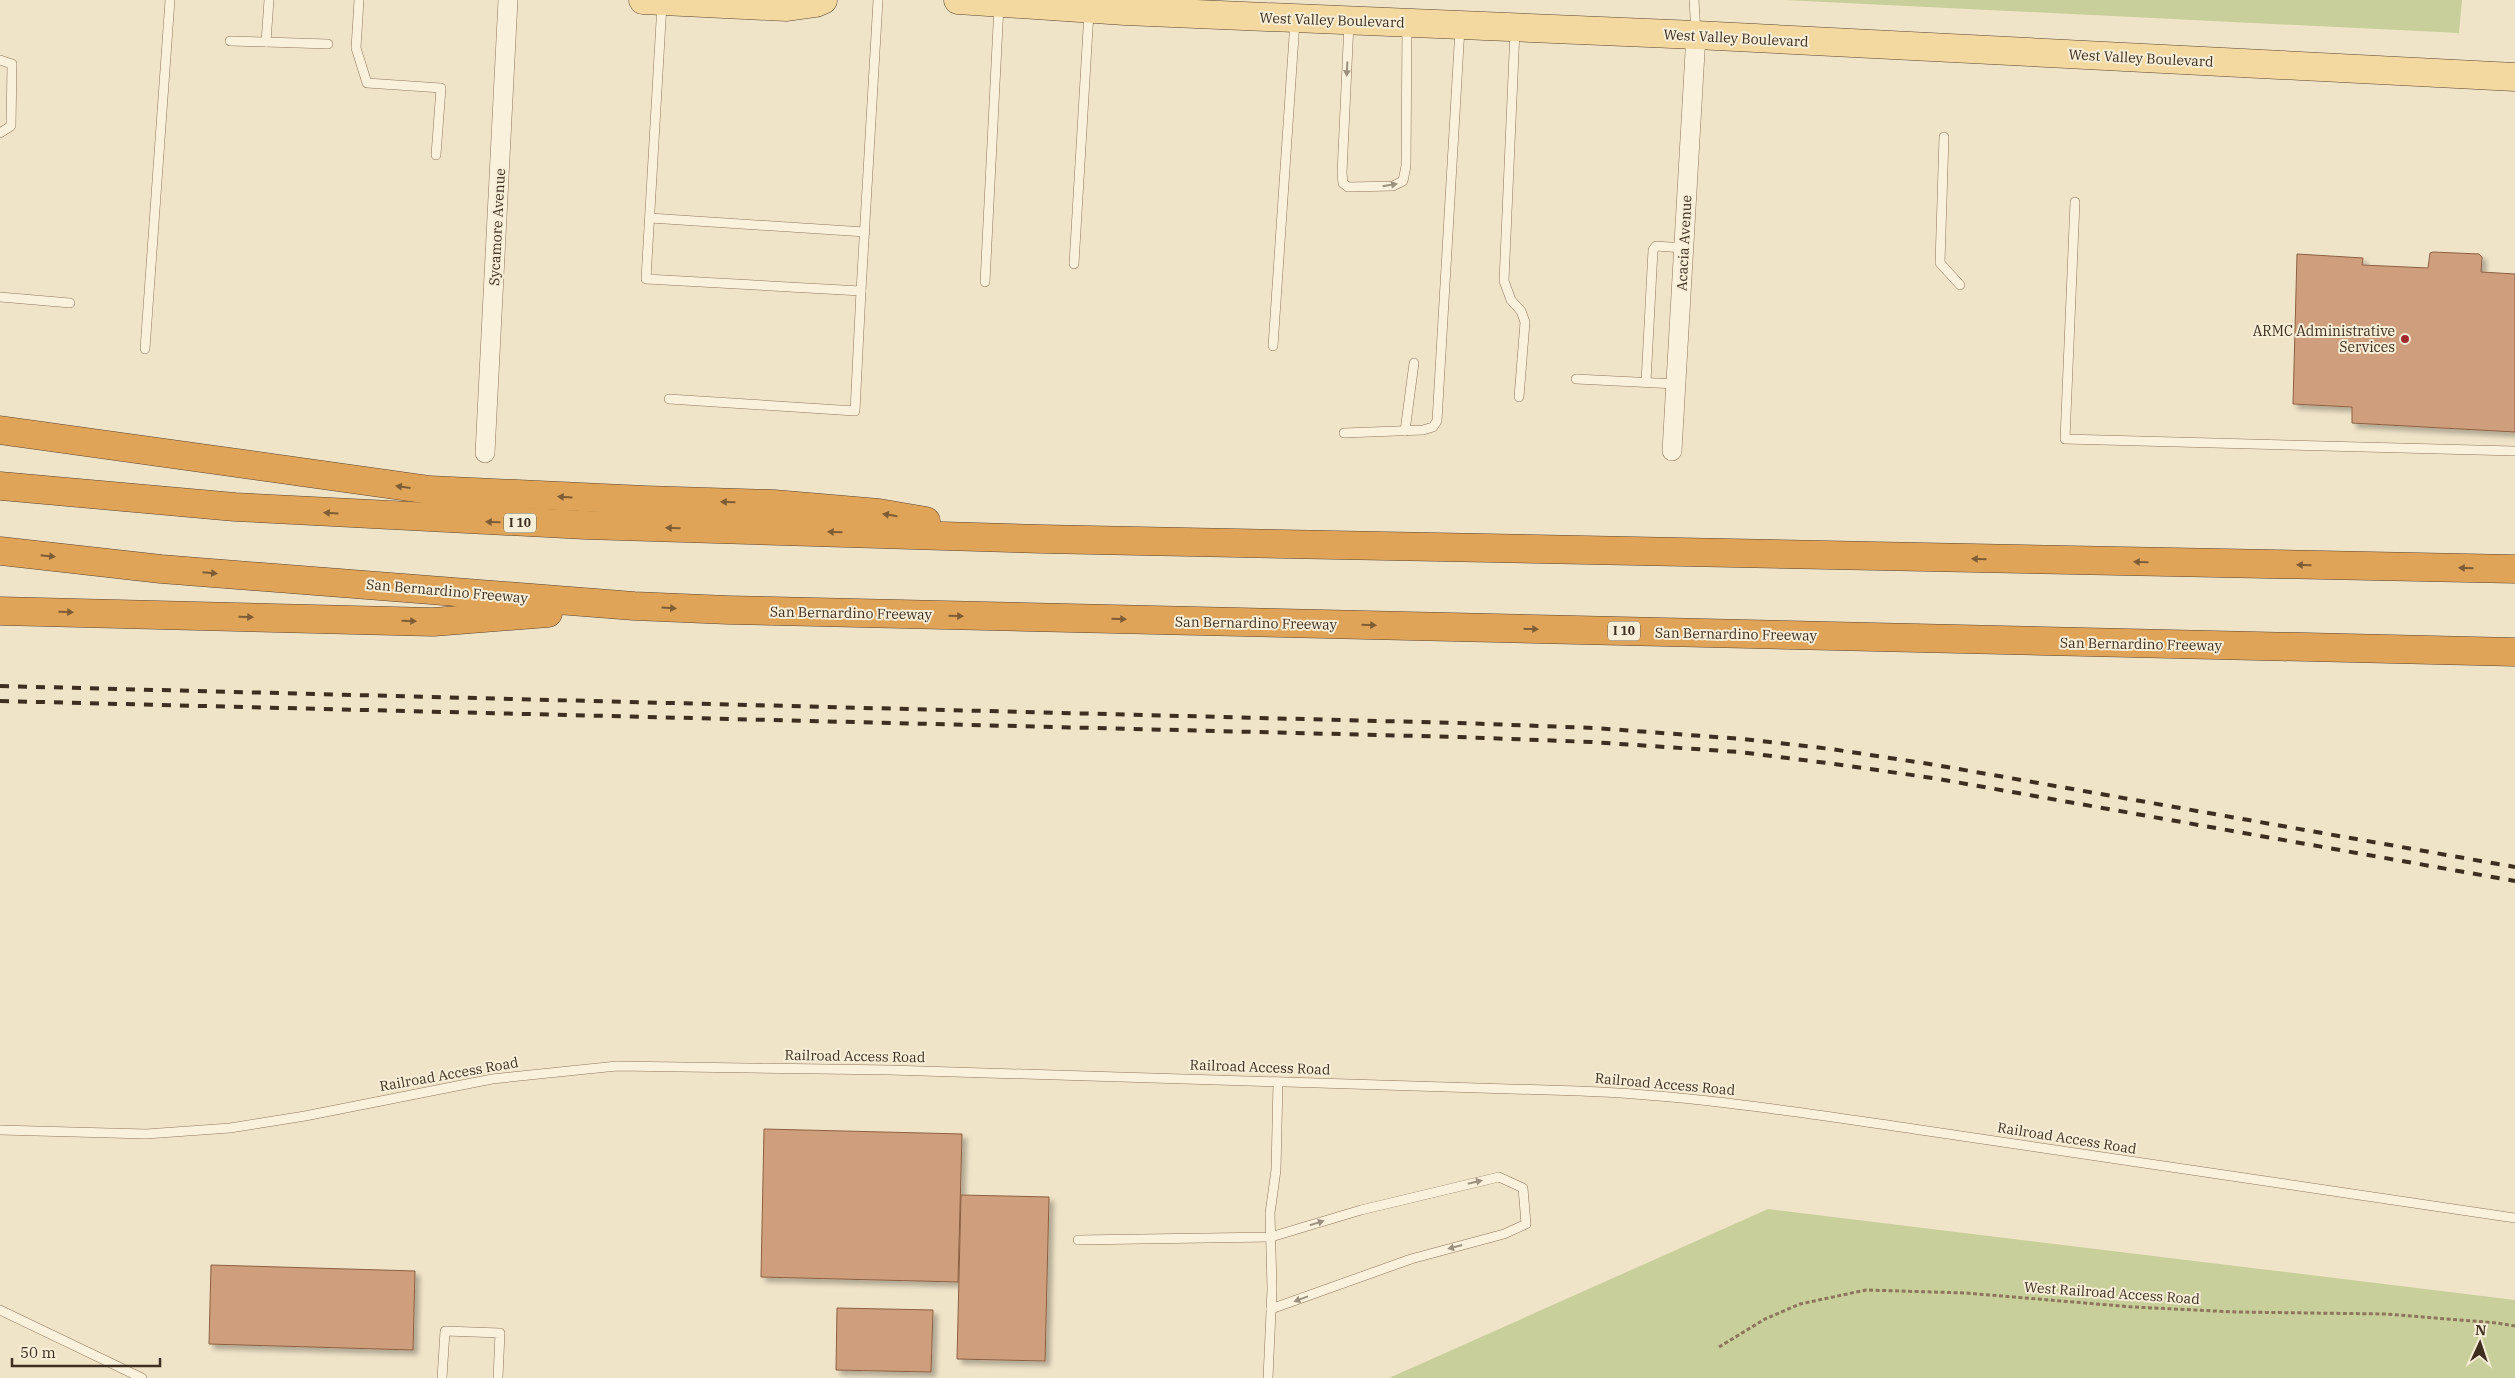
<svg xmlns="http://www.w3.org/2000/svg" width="2515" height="1378" font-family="'IBM Plex Serif',serif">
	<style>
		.green { fill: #c9cf9b }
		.building { fill: #cf9f7d; stroke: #8d5f41; filter: url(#shadow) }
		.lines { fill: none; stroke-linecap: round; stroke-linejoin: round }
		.lane-casing { stroke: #8d765c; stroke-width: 10 }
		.street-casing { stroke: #8d765c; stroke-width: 20 }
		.primary-casing { stroke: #5b4430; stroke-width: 29 }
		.highway-casing { stroke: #5b4430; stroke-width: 29 }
		.path { stroke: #8d765c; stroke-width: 3; stroke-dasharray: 4 2.5; stroke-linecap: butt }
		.lane { stroke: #faf1dc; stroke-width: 9 }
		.street { stroke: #faf1dc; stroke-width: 19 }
		.primary { stroke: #f3d9a0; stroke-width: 28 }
		.highway { stroke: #e0a458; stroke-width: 28 }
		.rail { stroke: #3d2e20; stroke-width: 4; stroke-dasharray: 9 9; stroke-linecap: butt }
		.oneway { fill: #9c907e }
		.oneway2 { fill: #7e5d36 }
		.poi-dot { fill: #9e2a2b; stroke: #f7eed8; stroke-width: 2 }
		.labels { text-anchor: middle; stroke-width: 4; stroke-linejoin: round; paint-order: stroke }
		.shield { fill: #f7eed8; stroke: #756857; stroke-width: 1 }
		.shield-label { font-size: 12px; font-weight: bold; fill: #3d2e20 }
		.street-label { font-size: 14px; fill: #3d2e20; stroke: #f7eed8 }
		.poi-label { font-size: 14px; fill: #3d2e20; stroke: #f7eed8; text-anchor: end }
	</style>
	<defs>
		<filter id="shadow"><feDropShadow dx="4.5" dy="4.5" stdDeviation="2.5" flood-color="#0004"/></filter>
	</defs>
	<rect width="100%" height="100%" fill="#f0e4c8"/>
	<g class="green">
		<path d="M1784 0H2462L2459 33Z"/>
		<path d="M1768 1209 2515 1300V1378H1389Z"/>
	</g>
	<g class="building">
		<path d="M2433 252 2479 254 2482 257 2481 272 2515 274V432L2352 423V407L2293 404 2297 254 2363 258 2362 265 2428 268 2430 253Z"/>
		<path d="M764 1129 962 1134 958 1282 761 1277Z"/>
		<path d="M961 1195 1049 1197 1045 1361 957 1359Z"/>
		<path d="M211 1265 415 1271 413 1350 209 1344Z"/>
		<path d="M837 1308 933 1310 931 1372 836 1370Z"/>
	</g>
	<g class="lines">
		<defs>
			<g id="lane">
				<path d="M359 0 356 48 367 83 441 88 436 155"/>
				<path d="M1694 0 1696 33"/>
				<path d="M662 4 646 279 861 291 878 0"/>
				<path d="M1349 23 1342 173 1343 183 1348 187 1393 186 1403 181 1406 166 1407 24"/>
				<path d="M1515 30 1504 281 1511 300 1521 311 1525 322 1519 397"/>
				<path d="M230 41 266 42 269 0"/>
				<path d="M266 42 328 44"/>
				<path d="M0 60 12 64 11 126 0 133"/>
				<path d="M1944 137 1940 263 1960 285"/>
				<path d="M2075 202 2065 439 2515 451"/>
				<path d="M650 218 865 232"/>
				<path d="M1074 264 1089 12"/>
				<path d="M985 282 999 5"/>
				<path d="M0 297 70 303"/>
				<path d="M1273 346 1295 21"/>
				<path d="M145 349 170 0"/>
				<path d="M1576 379 1676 384"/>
				<path d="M1646 382 1653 250 1656 246 1684 248"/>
				<path d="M669 399 855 411 861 291"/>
				<path d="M1405 431 1414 363"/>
				<path d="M1344 433 1423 430 1433 427 1437 421 1460 28"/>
				<path d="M0 1130 146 1134 230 1128 305 1116 492 1079 617 1066 890 1070 1579 1091C1692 1095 1803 1113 1914 1129 2115 1157 2314 1190 2515 1218"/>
				<path d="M1078 1240 1271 1237 1361 1210 1499 1177 1523 1188 1526 1224 1504 1234 1411 1259 1271 1309"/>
				<path d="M0 1310 142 1378"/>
				<path d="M442 1378 445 1331 500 1333 498 1378"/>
				<path d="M1268 1378 1272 1289 1270 1213 1276 1170 1278 1082"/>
			</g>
			<g id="street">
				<path d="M1672 451 1696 35"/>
				<path d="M485 453 508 0"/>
			</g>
			<g id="primary">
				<path d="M643 0 787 7 816 3 823 0"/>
				<path d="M958 0 1125 11 1696 35 2515 77"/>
			</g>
			<g id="highway">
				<path d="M0 430 430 490 645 500 774 504 879 513 926 521"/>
				<path d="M0 486 235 507 585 525 1042 539 2515 569"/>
				<path d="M0 551 161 569 634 606 728 610 2515 652"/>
				<path d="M0 611 433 622 548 613"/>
			</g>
		</defs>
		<use href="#lane" class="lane-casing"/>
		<use href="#street" class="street-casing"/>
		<use href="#primary" class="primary-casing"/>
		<use href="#highway" class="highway-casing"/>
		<path class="path" d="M1719 1347 1765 1319 1800 1304 1866 1290 1966 1293 2133 1307 2236 1312 2386 1314 2497 1323 2515 1326"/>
		<use href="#lane" class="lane"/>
		<use href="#street" class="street"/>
		<use href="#primary" class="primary"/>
		<use href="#highway" class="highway"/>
		<g class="rail">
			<path d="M0 686 1459 723 1595 728 1743 739 1831 749 1936 765 2515 867"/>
			<path d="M0 701 1459 737 1591 742 1740 752 1827 763 1933 778 2515 881"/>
		</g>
	</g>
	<defs><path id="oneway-solid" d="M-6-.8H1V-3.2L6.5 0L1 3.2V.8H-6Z" transform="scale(1.25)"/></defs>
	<g class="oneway">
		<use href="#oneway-solid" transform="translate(1347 69) rotate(93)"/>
		<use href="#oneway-solid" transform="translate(1390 185) rotate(-9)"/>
		<use href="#oneway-solid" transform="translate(1475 1182) rotate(-13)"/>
		<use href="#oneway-solid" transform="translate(1317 1223) rotate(-17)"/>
		<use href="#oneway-solid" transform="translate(1455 1247) rotate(165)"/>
		<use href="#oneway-solid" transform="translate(1301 1299) rotate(160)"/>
	</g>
	<g class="oneway2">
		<use href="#oneway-solid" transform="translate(403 487) rotate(-172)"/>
		<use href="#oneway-solid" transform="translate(565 497) rotate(-177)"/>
		<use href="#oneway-solid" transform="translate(728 502) rotate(-179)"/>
		<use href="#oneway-solid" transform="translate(331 513) rotate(-176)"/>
		<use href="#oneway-solid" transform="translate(890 515) rotate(-171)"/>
		<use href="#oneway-solid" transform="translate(493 522) rotate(-178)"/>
		<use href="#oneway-solid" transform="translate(673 528) rotate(-179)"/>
		<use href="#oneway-solid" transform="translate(835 532) rotate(-178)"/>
		<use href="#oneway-solid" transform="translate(48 556) rotate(6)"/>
		<use href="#oneway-solid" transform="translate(1979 559) rotate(-179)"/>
		<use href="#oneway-solid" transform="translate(2141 562) rotate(-179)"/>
		<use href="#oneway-solid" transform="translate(2304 565) rotate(-179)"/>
		<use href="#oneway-solid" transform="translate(2466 568) rotate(-179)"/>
		<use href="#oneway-solid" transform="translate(210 573) rotate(5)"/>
		<use href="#oneway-solid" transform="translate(669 608) rotate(3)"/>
		<use href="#oneway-solid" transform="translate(66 612) rotate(1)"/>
		<use href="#oneway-solid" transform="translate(956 616) rotate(1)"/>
		<use href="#oneway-solid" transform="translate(246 617) rotate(2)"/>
		<use href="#oneway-solid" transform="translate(1119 619) rotate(1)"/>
		<use href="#oneway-solid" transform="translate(409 621) rotate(2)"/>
		<use href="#oneway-solid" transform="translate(1369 625) rotate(1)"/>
		<use href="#oneway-solid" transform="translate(1531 629) rotate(1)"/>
	</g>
	<circle class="poi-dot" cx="2405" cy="339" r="5"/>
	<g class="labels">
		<g class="shield">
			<rect x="504" y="513.5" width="32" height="19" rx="4"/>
			<rect x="1608" y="621.5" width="32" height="19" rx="4"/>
		</g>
		<g class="shield-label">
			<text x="520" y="527">I 10</text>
			<text x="1624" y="635">I 10</text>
		</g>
		<g class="street-label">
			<text transform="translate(1332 20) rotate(2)" y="5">West Valley Boulevard</text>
			<text transform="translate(1736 38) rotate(3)" y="5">West Valley Boulevard</text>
			<text transform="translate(2141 58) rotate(3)" y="5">West Valley Boulevard</text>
			<text transform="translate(497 227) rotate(-87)" y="5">Sycamore Avenue</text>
			<text transform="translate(1684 243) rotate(-87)" y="5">Acacia Avenue</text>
			<text transform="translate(447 591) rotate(5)" y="5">San Bernardino Freeway</text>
			<text transform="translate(851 613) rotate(1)" y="5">San Bernardino Freeway</text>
			<text transform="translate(1256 623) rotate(1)" y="5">San Bernardino Freeway</text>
			<text transform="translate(1736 634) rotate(1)" y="5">San Bernardino Freeway</text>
			<text transform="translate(2141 644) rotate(1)" y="5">San Bernardino Freeway</text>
			<text transform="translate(855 1056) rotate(1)" y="5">Railroad Access Road</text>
			<text transform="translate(1260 1067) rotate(2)" y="5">Railroad Access Road</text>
			<text transform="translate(449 1074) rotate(-10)" y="5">Railroad Access Road</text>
			<text transform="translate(1665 1084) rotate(5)" y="5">Railroad Access Road</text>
			<text transform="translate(2067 1138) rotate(9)" y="5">Railroad Access Road</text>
			<text transform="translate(2112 1293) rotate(4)" y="5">West Railroad Access Road</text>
		</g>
		<g class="poi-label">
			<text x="2395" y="336">ARMC Administrative<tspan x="2395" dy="16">Services</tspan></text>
		</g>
	</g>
	<g transform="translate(2480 1343) rotate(3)" stroke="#f7eed8" stroke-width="4" paint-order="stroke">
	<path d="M0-4L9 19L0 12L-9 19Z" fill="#3d2e20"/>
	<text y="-8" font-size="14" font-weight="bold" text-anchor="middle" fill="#3d2e20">N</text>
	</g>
	<path d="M12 1358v8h148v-8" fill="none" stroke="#3d2e20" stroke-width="2.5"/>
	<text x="20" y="1358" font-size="15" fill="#3d2e20" stroke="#f7eed8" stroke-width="4" paint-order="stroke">50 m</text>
</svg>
